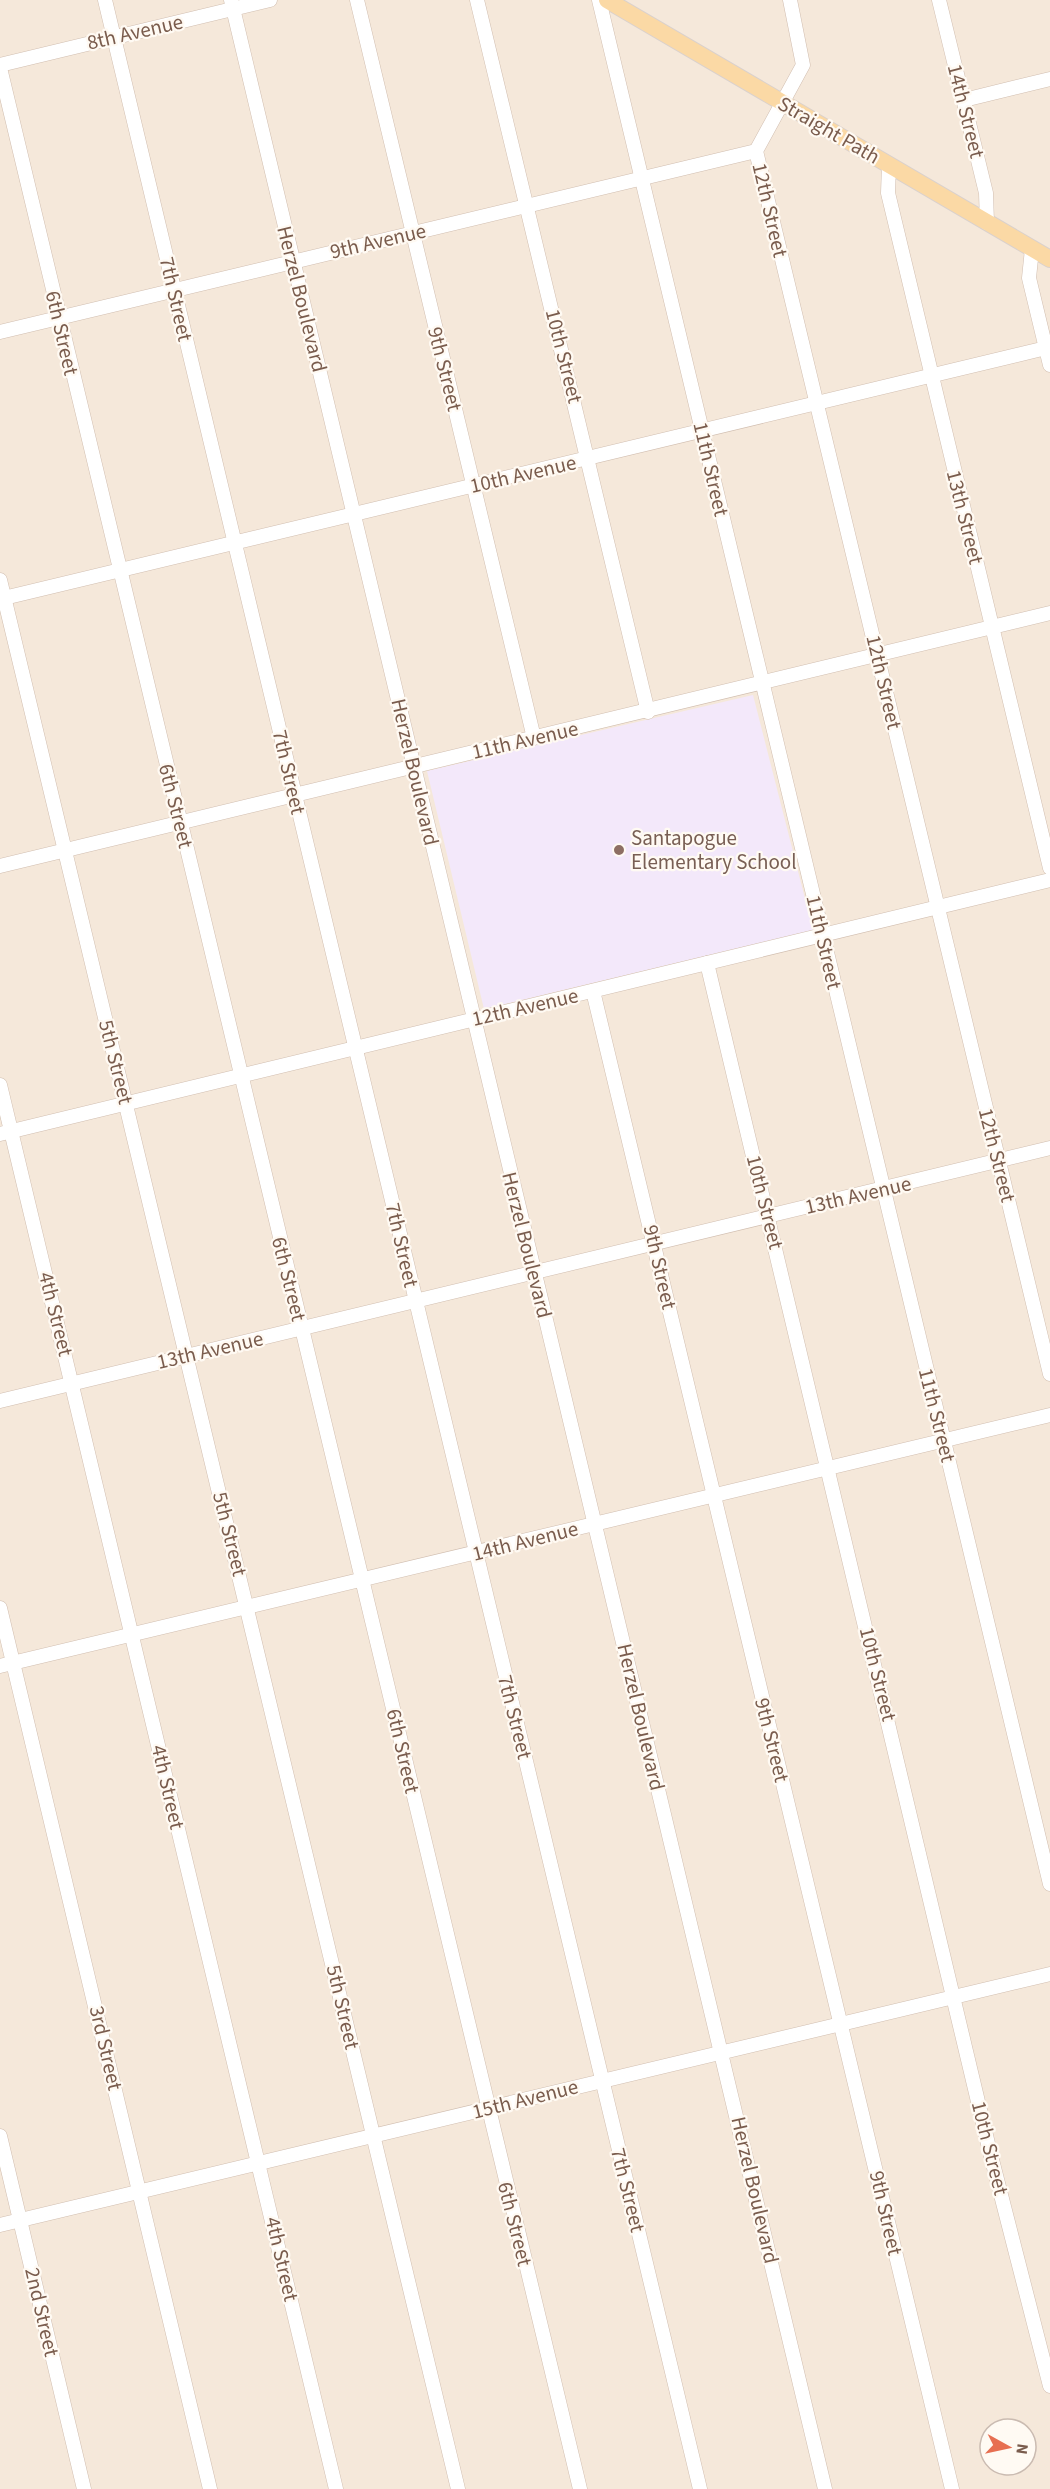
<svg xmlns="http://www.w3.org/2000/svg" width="1050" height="2489" font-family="'Source Sans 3',sans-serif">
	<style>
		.residential { fill: #f5e8da; fill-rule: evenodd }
		.education { fill: #f3e8fa }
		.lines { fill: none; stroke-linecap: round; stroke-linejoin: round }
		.minor-casing { stroke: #d1beb0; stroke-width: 15 }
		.major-casing { stroke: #dad1cd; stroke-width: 18 }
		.minor { stroke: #fff; stroke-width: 14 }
		.major { stroke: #fbd9a5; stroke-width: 16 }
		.education-dot { fill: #8d6e63; stroke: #fffaf3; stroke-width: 2 }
		.labels { text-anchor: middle; stroke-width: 4.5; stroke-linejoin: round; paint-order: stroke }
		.street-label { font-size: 21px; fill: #7a5c4d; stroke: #fffaf3 }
		.education-label { font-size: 21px; fill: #785e54; stroke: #fffaf3; text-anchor: start }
	</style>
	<rect width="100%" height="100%" fill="#fdf6ec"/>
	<path class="residential" d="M0 0H1050V2489H0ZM990 2429H1026V2465H990Z"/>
	<path class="education" d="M753 695 813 930 484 1009 427 771Z"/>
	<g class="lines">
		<defs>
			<g id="minor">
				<path d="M105 0 700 2489"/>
				<path d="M231 0 825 2489"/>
				<path d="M357 0 534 738"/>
				<path d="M477 0 648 712"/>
				<path d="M599 0 1050 1884"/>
				<path d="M790 0 803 65 756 151 1050 1374"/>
				<path d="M939 0 986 193 987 223"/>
				<path d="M0 65 270 0"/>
				<path d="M0 68 580 2489"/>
				<path d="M964 100 1050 79"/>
				<path d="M889 165 888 193 1050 868"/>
				<path d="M1032 249 1029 278 1050 365"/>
				<path d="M0 332 756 151"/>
				<path d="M0 580 458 2489"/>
				<path d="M0 599 1046 348"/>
				<path d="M0 866 1050 613"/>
				<path d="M707 963 990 2152 1050 2386"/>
				<path d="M593 991 952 2489"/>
				<path d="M0 1085 336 2489"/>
				<path d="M0 1134 1050 880"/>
				<path d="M0 1401 1050 1148"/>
				<path d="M0 1608 210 2489"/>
				<path d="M0 1666 1050 1415"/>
				<path d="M0 2136 84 2489"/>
				<path d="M0 2225 1050 1974"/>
			</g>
			<path id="major" d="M607 0 1050 259"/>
		</defs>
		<use href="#minor" class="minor-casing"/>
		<use href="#major" class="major-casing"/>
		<use href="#minor" class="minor"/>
		<use href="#major" class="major"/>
	</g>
	<circle class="education-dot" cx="619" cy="850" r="6"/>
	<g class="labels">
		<g class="street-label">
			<text transform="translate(135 32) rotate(-13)" y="7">8th Avenue</text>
			<text transform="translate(966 111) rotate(76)" y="7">14th Street</text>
			<text transform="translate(829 130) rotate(30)" y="7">Straight Path</text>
			<text transform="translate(770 210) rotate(77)" y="7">12th Street</text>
			<text transform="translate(378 241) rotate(-13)" y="7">9th Avenue</text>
			<text transform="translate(176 299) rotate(77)" y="7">7th Street</text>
			<text transform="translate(302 299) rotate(76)" y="7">Herzel Boulevard</text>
			<text transform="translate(62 333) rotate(77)" y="7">6th Street</text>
			<text transform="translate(564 356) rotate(76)" y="7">10th Street</text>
			<text transform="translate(445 369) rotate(76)" y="7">9th Street</text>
			<text transform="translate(711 469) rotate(77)" y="7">11th Street</text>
			<text transform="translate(523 474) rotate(-13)" y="7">10th Avenue</text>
			<text transform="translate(965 517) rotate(76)" y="7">13th Street</text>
			<text transform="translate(884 682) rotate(77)" y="7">12th Street</text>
			<text transform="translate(525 740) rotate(-13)" y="7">11th Avenue</text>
			<text transform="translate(289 772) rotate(77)" y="7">7th Street</text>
			<text transform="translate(415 772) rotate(77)" y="7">Herzel Boulevard</text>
			<text transform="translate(176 806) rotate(76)" y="7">6th Street</text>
			<text transform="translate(824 942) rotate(77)" y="7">11th Street</text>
			<text transform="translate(525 1007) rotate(-13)" y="7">12th Avenue</text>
			<text transform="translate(116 1062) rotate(76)" y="7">5th Street</text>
			<text transform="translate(997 1155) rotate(76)" y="7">12th Street</text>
			<text transform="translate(858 1195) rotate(-13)" y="7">13th Avenue</text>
			<text transform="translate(765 1202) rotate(76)" y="7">10th Street</text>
			<text transform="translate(402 1245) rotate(77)" y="7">7th Street</text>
			<text transform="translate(527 1245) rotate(76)" y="7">Herzel Boulevard</text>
			<text transform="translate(660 1267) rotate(77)" y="7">9th Street</text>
			<text transform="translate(289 1279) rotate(76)" y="7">6th Street</text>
			<text transform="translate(56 1314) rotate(76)" y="7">4th Street</text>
			<text transform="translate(210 1350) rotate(-13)" y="7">13th Avenue</text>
			<text transform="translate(937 1415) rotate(76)" y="7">11th Street</text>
			<text transform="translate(230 1534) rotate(76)" y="7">5th Street</text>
			<text transform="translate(525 1541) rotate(-14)" y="7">14th Avenue</text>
			<text transform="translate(878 1674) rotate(76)" y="7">10th Street</text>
			<text transform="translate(515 1717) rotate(76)" y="7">7th Street</text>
			<text transform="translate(641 1717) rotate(77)" y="7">Herzel Boulevard</text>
			<text transform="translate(772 1740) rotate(76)" y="7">9th Street</text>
			<text transform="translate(403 1751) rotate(77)" y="7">6th Street</text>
			<text transform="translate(168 1787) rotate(77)" y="7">4th Street</text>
			<text transform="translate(343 2007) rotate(77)" y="7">5th Street</text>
			<text transform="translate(106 2048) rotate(77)" y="7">3rd Street</text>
			<text transform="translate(525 2099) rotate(-14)" y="7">15th Avenue</text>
			<text transform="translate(990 2148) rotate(76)" y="7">10th Street</text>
			<text transform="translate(628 2190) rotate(76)" y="7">7th Street</text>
			<text transform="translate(755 2190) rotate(77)" y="7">Herzel Boulevard</text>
			<text transform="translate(886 2213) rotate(77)" y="7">9th Street</text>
			<text transform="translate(515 2224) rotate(76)" y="7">6th Street</text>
			<text transform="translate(282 2259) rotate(77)" y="7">4th Street</text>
			<text transform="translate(42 2312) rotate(77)" y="7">2nd Street</text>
		</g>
		<g class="education-label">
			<text x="631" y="845">Santapogue<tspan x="631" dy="24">Elementary School</tspan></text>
		</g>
	</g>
	<g transform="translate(1008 2447) rotate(98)"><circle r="28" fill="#fffaf3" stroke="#cabbb1" stroke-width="1.5"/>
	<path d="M0-4.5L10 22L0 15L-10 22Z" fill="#e76f51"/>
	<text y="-9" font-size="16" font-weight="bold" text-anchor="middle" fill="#7a5c4d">N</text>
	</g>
</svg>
